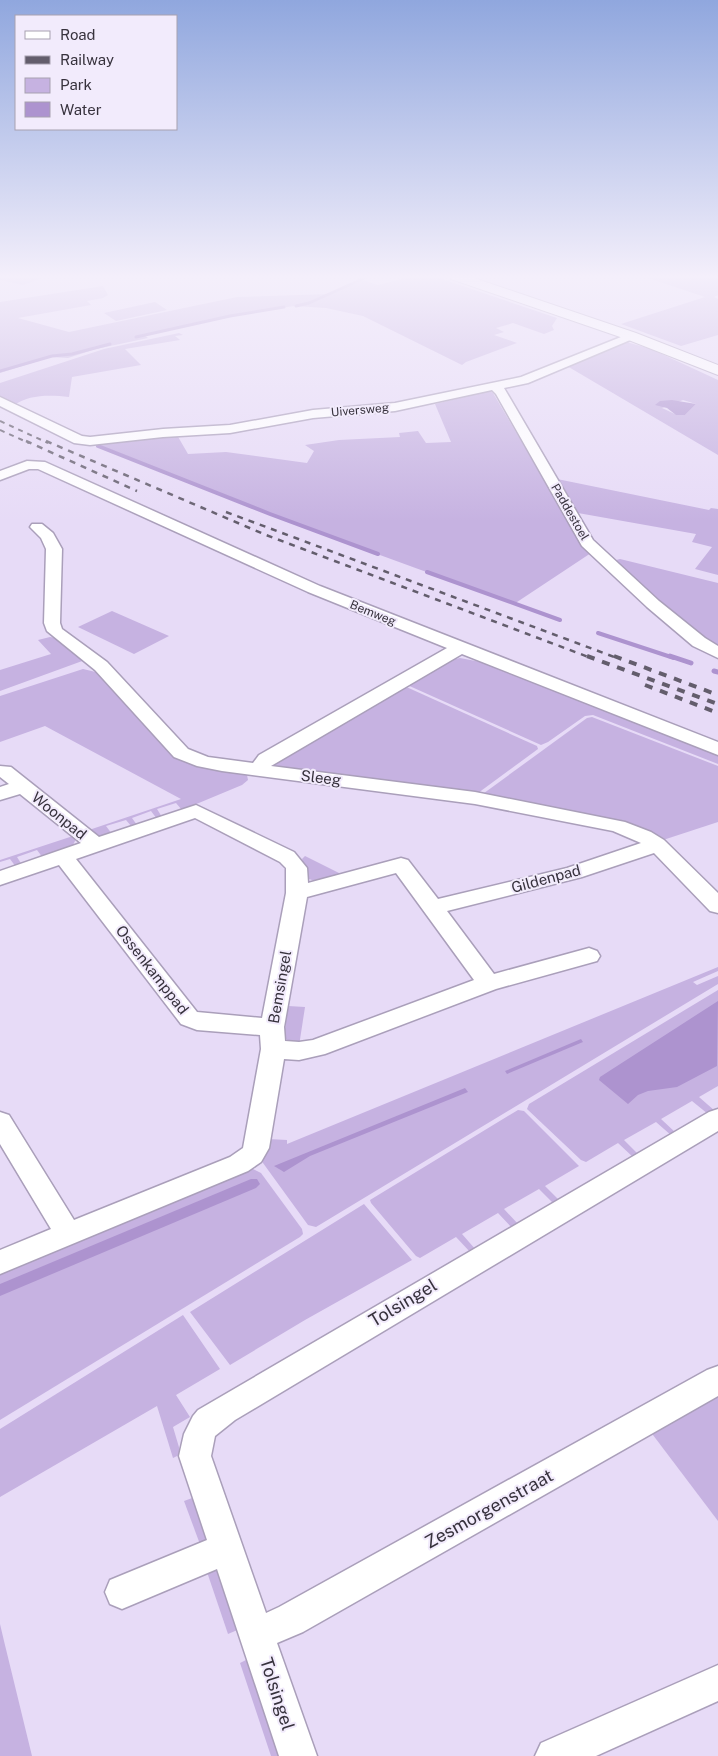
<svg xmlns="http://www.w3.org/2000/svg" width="718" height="1756" font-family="'Public Sans',sans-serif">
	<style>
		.green { fill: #c6b2e1; fill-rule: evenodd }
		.water { fill: #ad93cf }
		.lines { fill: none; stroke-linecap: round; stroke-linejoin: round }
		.stream-far2 { stroke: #ad93cf; stroke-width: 3 }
		.stream-far1 { stroke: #ad93cf; stroke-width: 4 }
		.stream { stroke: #ad93cf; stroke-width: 5 }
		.minor-casing { stroke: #aa9fba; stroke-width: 3 }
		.major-casing { stroke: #aa9fba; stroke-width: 2 }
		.minor { fill: #fff; fill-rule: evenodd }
		.major { fill: #fff; fill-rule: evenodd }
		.rail-far2 { stroke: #635d6c; stroke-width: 2; stroke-dasharray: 5 5; stroke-linecap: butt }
		.rail-far1 { stroke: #635d6c; stroke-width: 2.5; stroke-dasharray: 6 6; stroke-linecap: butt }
		.rail { stroke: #635d6c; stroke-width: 4; stroke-dasharray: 8 8; stroke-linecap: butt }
		.labels { text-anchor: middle; stroke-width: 4; stroke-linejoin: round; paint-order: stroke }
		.far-street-label { font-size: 12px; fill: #37323d; stroke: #f2ebfc }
		.street-label { font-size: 15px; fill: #37323d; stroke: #f2ebfc }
		.near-street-label { font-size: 18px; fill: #37323d; stroke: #f2ebfc }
	</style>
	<rect width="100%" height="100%" fill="#e7dbf7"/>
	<g class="green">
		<path d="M0 276H48L23 285 0 280Z"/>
		<path d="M413 276H433L557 318 552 326 554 330 544 334 513 323 496 328 504 332 494 335 517 343 466 362 462 365 363 316 326 308 295 306 263 310 144 335 148 338 96 349 68 358 51 357 0 373V302L103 286 108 295 103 298 87 301 91 305 18 318 69 332 237 297 330 294 363 280 378 285Z"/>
		<path d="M649 276H718V295L714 297 718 299V335L681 346 621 324 705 297 648 278 651 277Z"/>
		<path d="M155 302 167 310 116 321 104 313Z"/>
		<path d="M179 333 183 335 175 336 180 340 125 349 141 365 72 377 69 397C50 395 29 394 13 406L0 399V383L104 349Z"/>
		<path d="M623 341 651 349 718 380V455L567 366ZM683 400 696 404 685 415H677L662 408Z"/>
		<path d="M490 391 493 393 568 521 591 553 514 604 295 524 97 444 177 435 188 454 226 452 307 463 314 451 305 445 339 440 400 437 399 433 418 431 426 443 451 442 435 404Z"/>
		<path d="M557 479 709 510 711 508 718 509V575L695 569 712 547 692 542 696 534 578 513Z"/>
		<path d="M620 559 718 583V649L708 643 706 638 609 562Z"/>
		<path d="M112 611 169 636 134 654 78 627Z"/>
		<path d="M50 637 57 638 85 660 0 691V670L51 654 38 640Z"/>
		<path d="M460 658 486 663 718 753V764L593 715 585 716 548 742 541 745 405 684 451 660Z"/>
		<path d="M83 669 100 673 160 738 245 772 247 775 248 780 242 785 182 810 176 803 157 809 162 817 157 819 151 811 132 818 137 825 132 827 126 820 106 826 112 834 95 836 86 831 181 799 45 726 0 742V696Z"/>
		<path d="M402 685 537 746 538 749 474 796 276 768 272 763Z"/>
		<path d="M592 717 718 766V822L660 841 480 796 587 718Z"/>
		<path d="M73 836 76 839 72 847 43 858 37 850 17 857 22 865 16 867 10 859 0 862V860Z"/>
		<path d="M305 856 341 874 315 881 309 879 302 859Z"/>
		<path d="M718 967V971L693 982 697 985 718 976V984L316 1227 308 1225 263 1163 262 1160 268 1139 287 1140V1144Z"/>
		<path d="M718 990V1086L699 1097 715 1111 708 1114 692 1101 661 1119 676 1133 672 1136 656 1122 624 1140 639 1155 634 1158 618 1143 586 1162 581 1160 527 1109 529 1104Z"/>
		<path d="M288 1006 305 1007 299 1046 288 1041 284 1037Z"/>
		<path d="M518 1110 524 1111 579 1166 545 1186 560 1201 554 1204 539 1189 504 1209 519 1225 513 1229 498 1213 462 1234 476 1250 471 1253 456 1237 420 1258 416 1256 371 1203 370 1200Z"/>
		<path d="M251 1168 261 1173 302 1229 303 1234 300 1237 0 1420V1271Z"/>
		<path d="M364 1204 412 1260 305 1320 230 1365 190 1312Z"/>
		<path d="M183 1315 220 1369 176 1395 190 1417 173 1427 181 1454 173 1458 157 1406 0 1497V1429Z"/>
		<path d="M718 1393V1521L653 1435V1430Z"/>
		<path d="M195 1497 209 1535 205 1545 201 1547 184 1501Z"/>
		<path d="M213 1570 223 1573 242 1628 228 1634 207 1572Z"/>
		<path d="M0 1624 4 1641 32 1756H0Z"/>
		<path d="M252 1657 283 1756H271L240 1663Z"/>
	</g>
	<g class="water">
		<path d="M672 400 696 404 685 415H676L667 408 655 405 660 401Z"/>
		<path d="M718 1001 717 1066 677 1087 648 1091 638 1095 628 1104 599 1080 600 1077Z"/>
		<path d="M581 1039 583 1042 507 1074 505 1071Z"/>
		<path d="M465 1088 468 1092 310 1156 284 1172 274 1166Z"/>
		<path d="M251 1179H257L260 1184 256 1188 0 1296V1284Z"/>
	</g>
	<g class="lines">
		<g class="stream-far2">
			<path d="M296 306 309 303 369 276"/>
			<path d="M136 337 230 316 284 307"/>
			<path d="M0 371 52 356 72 354 110 344"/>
		</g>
		<g class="stream-far1">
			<path d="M98 446 270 514 378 554"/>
			<path d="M427 572 560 620"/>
			<path d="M598 633 674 658"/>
		</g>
		<g class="stream">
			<path d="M670 656 691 663"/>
			<path d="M714 671 718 672"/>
		</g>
		<defs>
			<g id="minor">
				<path d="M631 333 635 334 637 336 635 338 528 383 504 388 593 540 659 601 705 638 718 646V658L693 646 647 607 582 546 496 394 492 390 395 411 313 418 230 433 163 437 90 445 74 443 0 406V397L82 436 90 437 163 429 230 425 313 410 395 403 521 377Z"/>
				<path d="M27 461 45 462 320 586 718 742V755L462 654 271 766 475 792 625 822 651 832 664 840 718 893V913L710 911 654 853 582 877 447 911 494 974 589 948 597 951 600 956 597 961 496 989 325 1054 299 1060 284 1059 269 1148 261 1162 248 1171 0 1274V1250L51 1229 0 1144V1112L9 1115 74 1220 230 1157 243 1148 261 1049 260 1035 197 1030 181 1024 59 865 0 885V871L81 843 20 794 0 800V787L9 784 0 777V766L11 767 99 837 196 805 294 852 307 868 308 883 401 858 408 860 438 899 567 868 641 843 613 831 475 804 222 771 197 766 174 757 95 670 47 631 44 623 46 549 41 538 30 527 32 524H42L53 533 62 549 60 623 62 629 107 662 188 749 208 757 253 763 259 755 447 648 308 592 38 469H29L0 480V471ZM195 818 280 862 286 868V893L262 1018 197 1012 76 859ZM396 873 474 980 313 1040 299 1042 285 1041 284 1027 307 897Z"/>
				<path d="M718 1109V1131L235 1420 215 1436 211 1456 266 1613 279 1607 707 1370 718 1366V1396L303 1632 277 1643 317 1756H279L217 1569 122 1609 110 1604 105 1592 110 1580 207 1540 179 1456 184 1434 193 1416 198 1410 709 1112Z"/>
				<path d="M718 1665V1701L596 1756H535L541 1743Z"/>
			</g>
			<path id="major" d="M449 276H468L636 333 718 365V375L626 339 451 279Z"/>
		</defs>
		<use href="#minor" class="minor-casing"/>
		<use href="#major" class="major-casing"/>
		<use href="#minor" class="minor"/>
		<use href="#major" class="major"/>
		<g class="rail-far2">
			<path d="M0 421 48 443"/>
			<path d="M0 430 29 443"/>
		</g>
		<g class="rail-far1">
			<path d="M26 441 137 491"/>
			<path d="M46 441 266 535 591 658"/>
			<path d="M226 512 617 658"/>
		</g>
		<g class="rail">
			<path d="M587 656 718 704"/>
			<path d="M614 656 718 695"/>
			<path d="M645 685 718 713"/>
		</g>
	</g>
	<linearGradient id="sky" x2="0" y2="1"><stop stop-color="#90a7de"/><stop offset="0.53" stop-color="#f4effb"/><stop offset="1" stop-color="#f4effb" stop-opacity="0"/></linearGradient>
	<rect width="718" height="522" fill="url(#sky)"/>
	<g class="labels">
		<g class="far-street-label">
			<text transform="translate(360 410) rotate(-5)" y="4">Uiversweg</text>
			<text transform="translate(570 512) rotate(60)" y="4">Paddestoel</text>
			<text transform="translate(373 613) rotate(22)" y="4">Bemweg</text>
		</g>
		<g class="street-label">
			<text transform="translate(321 778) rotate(7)" y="5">Sleeg</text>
			<text transform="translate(59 816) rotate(39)" y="5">Woonpad</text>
			<text transform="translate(546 879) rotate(-15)" y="5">Gildenpad</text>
			<text transform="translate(152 970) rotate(52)" y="5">Ossenkamppad</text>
			<text transform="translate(280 987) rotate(-80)" y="5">Bemsingel</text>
		</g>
		<g class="near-street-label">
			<text transform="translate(403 1303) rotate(-31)" y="6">Tolsingel</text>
			<text transform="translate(489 1509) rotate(-29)" y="6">Zesmorgenstraat</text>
			<text transform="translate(277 1694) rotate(72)" y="6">Tolsingel</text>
		</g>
	</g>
	<rect x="15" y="15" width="162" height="115" fill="#f2ebfc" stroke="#a7a1b0"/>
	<rect x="25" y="31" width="25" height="8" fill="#ffffff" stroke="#a7a1b0"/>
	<text x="60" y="40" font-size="15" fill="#37323d">Road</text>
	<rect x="25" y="56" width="25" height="8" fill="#635d6c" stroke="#a7a1b0"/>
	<text x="60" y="65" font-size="15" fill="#37323d">Railway</text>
	<rect x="25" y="78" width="25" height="15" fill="#c6b2e1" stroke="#a7a1b0"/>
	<text x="60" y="90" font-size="15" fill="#37323d">Park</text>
	<rect x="25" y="102" width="25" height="15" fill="#ad93cf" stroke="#a7a1b0"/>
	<text x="60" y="115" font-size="15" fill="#37323d">Water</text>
</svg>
